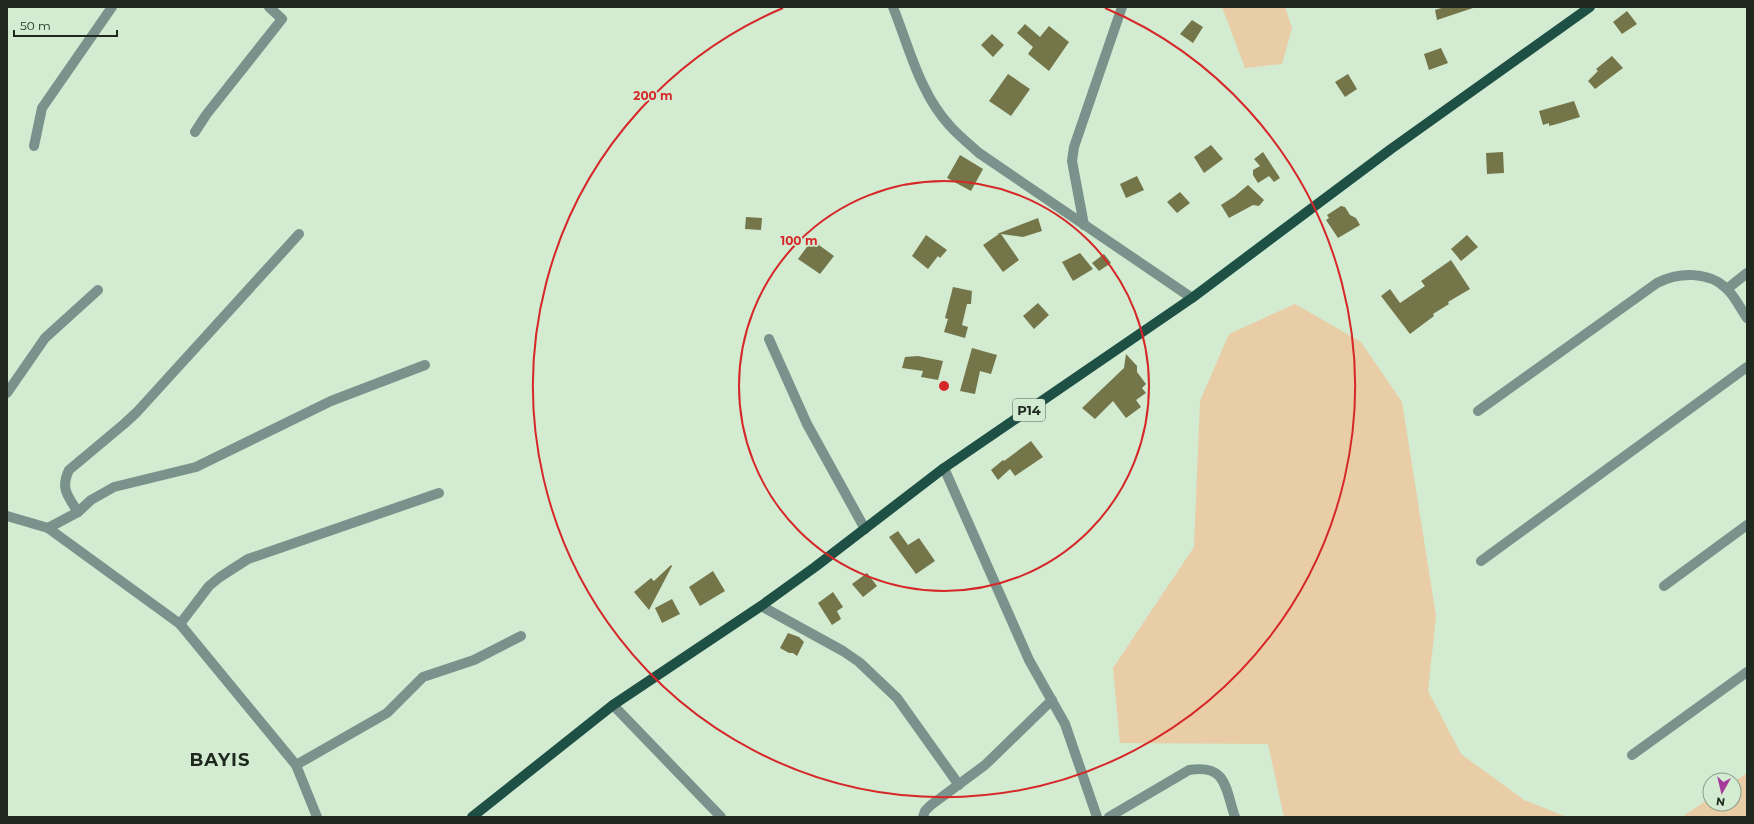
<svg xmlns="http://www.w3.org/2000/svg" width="1754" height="824" font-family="Montserrat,sans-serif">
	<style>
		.green { fill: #e9cda6 }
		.building { fill: #747548 }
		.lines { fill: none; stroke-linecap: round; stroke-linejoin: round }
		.minor { stroke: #79928c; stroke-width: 10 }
		.primary { stroke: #1f5046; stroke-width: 10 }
		.ring { fill: none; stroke: #d62828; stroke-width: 2 }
		.labels { text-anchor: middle; stroke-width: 3.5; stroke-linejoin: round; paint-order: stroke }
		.shield { fill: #d2ebd1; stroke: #546254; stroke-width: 1 }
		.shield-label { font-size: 13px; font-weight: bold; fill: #1e281e }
		.district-label { font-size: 18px; font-weight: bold; letter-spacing: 1px; fill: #1e281e; stroke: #d2ebd1 }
		.centre { fill: #d62828; stroke: #d2ebd1; stroke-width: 2 }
		.ring-label { font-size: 12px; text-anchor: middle; font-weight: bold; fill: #d62828; stroke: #d2ebd1; stroke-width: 3.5; stroke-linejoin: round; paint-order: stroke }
	</style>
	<rect width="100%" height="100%" fill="#d2ebd1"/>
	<g class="green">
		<path d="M1222 7H1285L1292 28 1282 64 1245 68Z"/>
		<path d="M1295 304 1361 342 1402 402 1436 616 1428 691 1461 754 1524 800 1567 817H1284L1268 744 1120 743 1113 668 1194 547 1200 401 1229 334Z"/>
		<path d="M1747 773V817H1682L1710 798V804H1734V782Z"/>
	</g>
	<g class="building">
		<path d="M1445 7H1473V8L1437 20 1435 10Z"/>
		<path d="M1627 11 1637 24 1622 34 1613 22Z"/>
		<path d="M1192 20 1203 27 1193 43 1180 34Z"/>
		<path d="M1025 24 1040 37 1049 26 1069 42 1049 71 1028 54 1033 47 1017 33Z"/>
		<path d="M992 34 1004 45 993 57 981 45Z"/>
		<path d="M1441 48 1448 63 1429 70 1424 54Z"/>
		<path d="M1612 56 1623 68 1595 89 1588 81 1598 71 1596 69Z"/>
		<path d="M1008 74 1030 89 1011 116 989 101Z"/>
		<path d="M1348 74 1357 89 1345 97 1335 82Z"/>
		<path d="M1574 101 1580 117 1557 124 1549 126V123L1543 125 1539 111Z"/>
		<path d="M1211 145 1223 159 1204 173 1194 157Z"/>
		<path d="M1263 152 1280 178 1274 182 1269 176 1258 183 1253 175V170L1260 166 1254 159Z"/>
		<path d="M1503 152 1504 173 1487 174 1486 153Z"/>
		<path d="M960 155 983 169 971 191 947 178Z"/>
		<path d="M1137 176 1144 190 1126 198 1120 184Z"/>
		<path d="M1248 185 1264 200 1259 206 1253 205 1229 218 1221 205 1235 196Z"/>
		<path d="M1180 192 1190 203 1177 213 1167 202Z"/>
		<path d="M1341 206 1345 207 1350 215 1356 218 1360 225 1338 238 1326 220 1329 218 1327 215Z"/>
		<path d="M746 217 762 218 761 230 745 229Z"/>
		<path d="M1038 218 1042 231 1023 237 1001 234 1019 260 1003 272 983 245 999 234H997Z"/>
		<path d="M926 235 947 250 940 258 938 256 928 269 912 256Z"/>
		<path d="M1467 235 1478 247 1461 261 1451 249Z"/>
		<path d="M812 240 834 256 820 274 798 259Z"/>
		<path d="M1080 253 1093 269 1073 281 1062 262Z"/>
		<path d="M1104 254 1111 263 1099 271 1092 263Z"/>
		<path d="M1451 260 1470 289 1448 302 1449 304 1433 314 1434 316 1410 334 1381 296 1390 289 1400 303 1425 286 1421 281Z"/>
		<path d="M953 287 972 291 971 304H967L962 325 968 327 965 338 944 332 948 319 945 318Z"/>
		<path d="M1038 303 1049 315 1034 329 1023 316Z"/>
		<path d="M972 348 997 355 991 374 980 371 975 394 960 391Z"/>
		<path d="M1126 354 1137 366V372L1146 384 1142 388 1146 393 1136 400 1141 407 1126 418 1113 401 1095 419 1082 408 1124 368Z"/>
		<path d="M918 356 943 361 938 380 921 377 923 371 902 368 905 357Z"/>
		<path d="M1031 441 1043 457 1015 476 1010 469 998 480 991 470 1003 460 1004 461Z"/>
		<path d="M898 531 908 545 919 538 935 561 916 574 889 537Z"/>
		<path d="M671 565 672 566 649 610 634 592 651 578 654 581Z"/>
		<path d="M713 571 725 591 700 606 689 587Z"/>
		<path d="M867 573 877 586 863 597 852 584Z"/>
		<path d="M833 592 843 607 837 611 841 619 832 625 818 603Z"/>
		<path d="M672 599 680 614 662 623 655 608Z"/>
		<path d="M788 633 799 637 804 642 797 656 793 653H789L780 648Z"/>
	</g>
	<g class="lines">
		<g class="minor">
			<path d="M893 7C909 47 920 94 950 126 958 135 969 144 979 153L1192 298"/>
			<path d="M195 132 206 115 282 19 269 7"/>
			<path d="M34 146 42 108 112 7"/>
			<path d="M1084 225 1072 161 1074 147 1122 7"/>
			<path d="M1727 289 1747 273"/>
			<path d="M769 339 807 424 865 529"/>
			<path d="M7 393 45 338 98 290"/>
			<path d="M1478 411 1657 283C1679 272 1709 271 1727 289 1735 297 1741 309 1747 318"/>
			<path d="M944 468 1029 660 1065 724 1097 817"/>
			<path d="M78 512C68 496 60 489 69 470L124 424 137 412 299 234"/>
			<path d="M7 516 48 528 180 624 296 765 317 817"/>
			<path d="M48 528 78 512 91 500 114 487 196 467 331 401 425 365"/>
			<path d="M1481 561 1747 367"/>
			<path d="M1664 586 1747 525"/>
			<path d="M761 606 843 651 859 662 897 698 959 785"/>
			<path d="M180 624 209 586 220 577 248 559 439 493"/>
			<path d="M613 705 721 817"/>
			<path d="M1632 755 1747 672"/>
			<path d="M296 765 387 713 423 677 474 660 521 636"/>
			<path d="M923 817 925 811 931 805 985 765 1052 700"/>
			<path d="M1109 817 1189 770C1227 764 1225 788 1235 817"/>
		</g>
		<path class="primary" d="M472 817 613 705 761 606 815 567 944 468 1192 298 1391 149 1590 7"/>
	</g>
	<g class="ring">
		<circle cx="944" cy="386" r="205"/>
		<path d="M1105 8A411 411 0 1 1 783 8"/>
	</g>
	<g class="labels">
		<rect class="shield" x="1013" y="399" width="32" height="22" rx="3"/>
		<g class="shield-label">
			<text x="1029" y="415">P14</text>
		</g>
		<g class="district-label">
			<text x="220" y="766">BAYIS</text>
		</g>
	</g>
	<circle cx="944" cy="386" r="6" class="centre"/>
	<g class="ring-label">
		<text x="653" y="100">200 m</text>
		<text x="799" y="245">100 m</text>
	</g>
	<rect width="1754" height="824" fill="none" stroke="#1e281e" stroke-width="16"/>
	<g transform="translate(1722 792) rotate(188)"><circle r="19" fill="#d2ebd1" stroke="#8a9d89"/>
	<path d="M0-3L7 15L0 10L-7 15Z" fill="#a73b9c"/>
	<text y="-6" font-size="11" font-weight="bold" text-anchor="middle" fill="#1e281e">N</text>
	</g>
	<path d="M14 30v6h103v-6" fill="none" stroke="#1e281e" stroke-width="2"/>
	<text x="20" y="30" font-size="12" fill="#1e281e" stroke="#d2ebd1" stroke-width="3" paint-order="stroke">50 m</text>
</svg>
